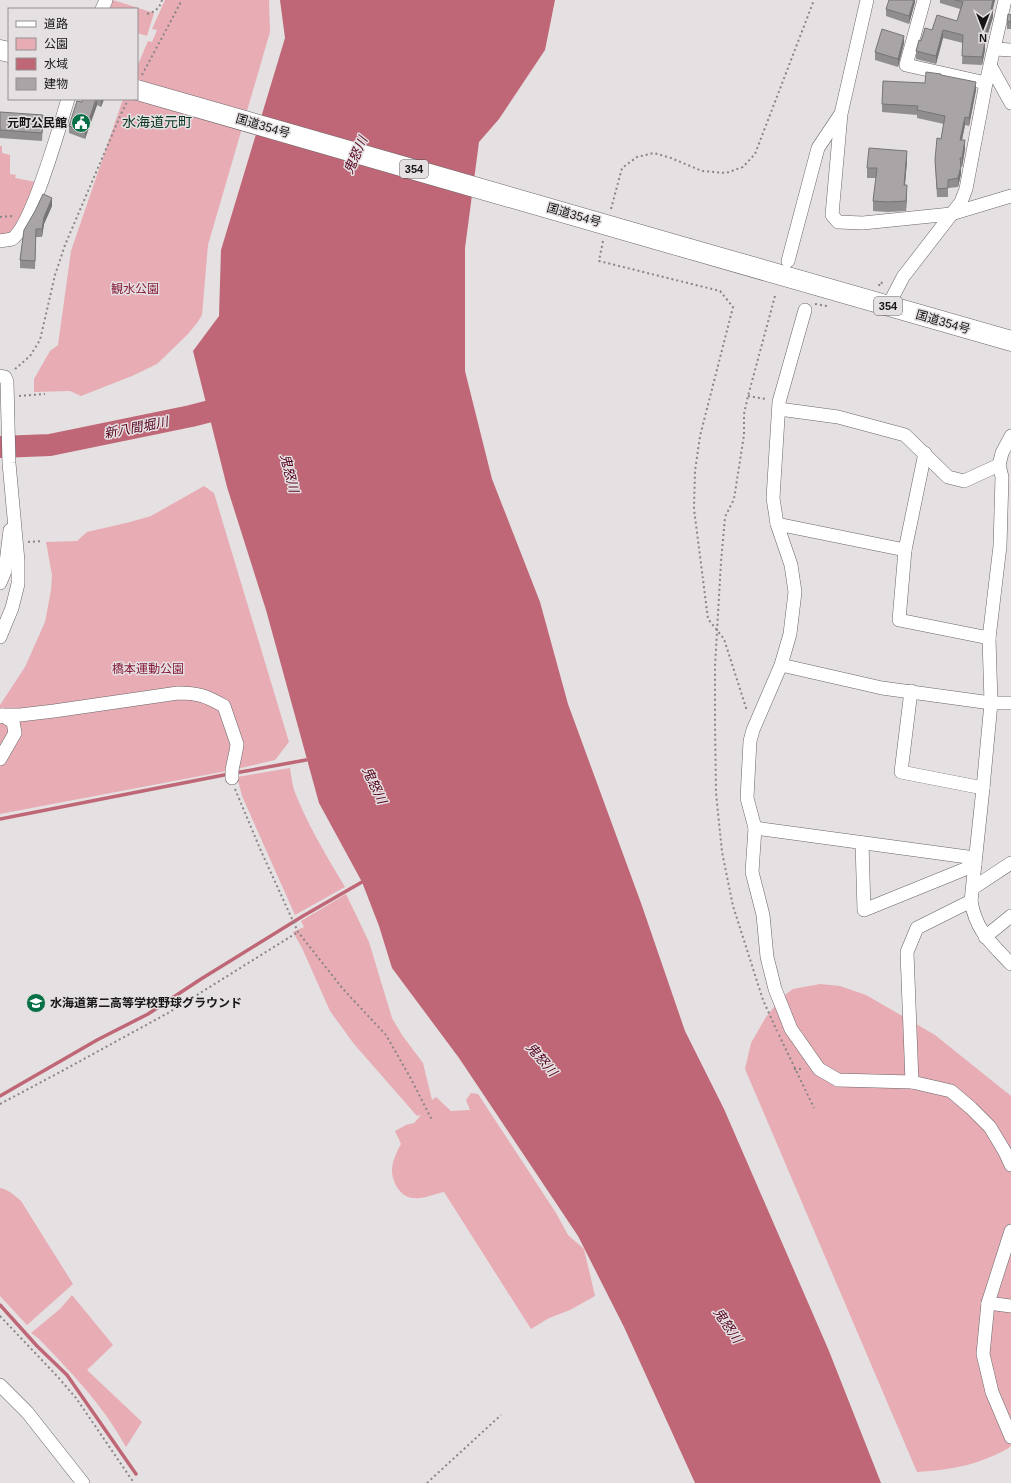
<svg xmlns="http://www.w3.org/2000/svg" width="1011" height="1483" font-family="Helvetica,'Noto Sans JP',sans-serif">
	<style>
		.green { fill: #e8acb5 }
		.water { fill: #bf6777 }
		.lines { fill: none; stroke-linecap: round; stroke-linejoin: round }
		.stream { stroke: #bf6777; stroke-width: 3.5 }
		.river { stroke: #bf6777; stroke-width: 22 }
		.minor-casing { stroke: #6a6566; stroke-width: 14 }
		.highway-casing { stroke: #6a6566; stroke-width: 21 }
		.path { stroke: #898586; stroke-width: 2; stroke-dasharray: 2 3; stroke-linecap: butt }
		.minor { stroke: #fff; stroke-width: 13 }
		.highway { stroke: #fff; stroke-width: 20 }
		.highway-bridge-casing { stroke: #6a6566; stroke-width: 21; stroke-linecap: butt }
		.highway-bridge { stroke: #fff; stroke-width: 20 }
		.wall { fill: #918e8f }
		.shaded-wall { fill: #767474 }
		.building { fill: #a9a5a6; stroke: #767474 }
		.labels { text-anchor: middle; stroke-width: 3; stroke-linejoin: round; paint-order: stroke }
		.shield { fill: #e5e0e1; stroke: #555252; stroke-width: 1 }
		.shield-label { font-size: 11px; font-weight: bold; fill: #171515 }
		.poi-label { font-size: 12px; font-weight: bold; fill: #171515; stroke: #e5e0e1; text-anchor: end }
		.street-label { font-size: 12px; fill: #171515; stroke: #e5e0e1 }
		.park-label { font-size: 12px; fill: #861b3b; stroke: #e5e0e1 }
		.water-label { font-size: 13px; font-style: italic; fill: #54001e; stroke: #e5e0e1 }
		.quarter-label { font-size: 14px; fill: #0c3823; stroke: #e5e0e1 }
	</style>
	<rect width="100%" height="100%" fill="#e5e0e1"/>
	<g class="green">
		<path d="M113 0 154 13 147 36 137 33V9H110Z"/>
		<path d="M165 0H269L270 32 208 245 202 315 197 323 188 334 157 364 132 376 81 396 70 391 34 392V379L50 351 58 345 71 251 123 99H137V67L148 41 152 42 157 30 152 29Z"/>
		<path d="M0 146H2V153L10 155V174L16 175 15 178 36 182 12 235 0 238Z"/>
		<path d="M204 486 214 493 289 742 275 760 232 770 0 814V705L25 667 45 622 51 590 52 575 46 542 77 541 87 532 130 522 151 516Z"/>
		<path d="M290 768C291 775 292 783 294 790 307 824 326 855 345 887L295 915 242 796 237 777Z"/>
		<path d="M346 894 369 942 392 1018 402 1035 423 1063 432 1100 436 1097 451 1111 470 1110 466 1100 471 1093 478 1094 556 1213 568 1235 584 1249 595 1296 570 1310 549 1318 531 1329 444 1192C434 1194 424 1199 413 1198 400 1197 392 1182 392 1170 392 1162 397 1151 401 1144L395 1131 406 1125 414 1123 421 1115 417 1116 354 1044 330 1011 302 948 293 932 304 927 301 921Z"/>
		<path d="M820 984 840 986 866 995 935 1035 1011 1096V1446C1006 1450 1001 1452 995 1455 969 1467 945 1470 917 1472L745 1069 751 1043 766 1017 782 997 793 989Z"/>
		<path d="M0 1188C8 1189 15 1196 21 1201L73 1284 27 1325 0 1296Z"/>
		<path d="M72 1295 113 1345 87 1370 142 1422 126 1447C103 1405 71 1372 38 1338L31 1333 60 1309Z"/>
	</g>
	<path class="water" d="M280 0H555L545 50 499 119 479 142 465 248V371L492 479 540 602 568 704 641 903 685 1031 724 1109 829 1351 881 1483H695L624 1327 578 1236 459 1058 392 968 379 926 362 882 319 803 266 610 227 487 193 351 219 316 221 250 285 38Z"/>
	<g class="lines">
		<g class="stream">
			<path d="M235 773 306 760"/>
			<path d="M0 819 229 774"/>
			<path d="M0 1096 97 1040 148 1014 201 979 303 916 362 882"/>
			<path d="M0 1305 37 1346 67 1375 136 1474"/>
		</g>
		<path class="river" d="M0 447 50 445 191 416 238 404"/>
		<defs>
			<g id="minor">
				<path d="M867 0 841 114 832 215 838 222 863 223 951 214 1011 196"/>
				<path d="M924 0 906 65 986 83"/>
				<path d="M102 9 106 0"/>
				<path d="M995 49 1011 50"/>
				<path d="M991 67 1011 103"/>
				<path d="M0 241C4 240 9 240 12 239 32 226 60 125 68 99"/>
				<path d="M788 261 818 148 840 115"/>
				<path d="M888 306 903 277 961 202 966 189 986 83 1005 0"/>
				<path d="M805 310 779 402 773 498 777 524 791 565 795 592 790 634 781 665 753 730 750 741 747 798 755 828 752 872 763 915 767 957 775 989 791 1029 819 1069 838 1080 912 1082 951 1091 971 1108 990 1127 1005 1152 1011 1165"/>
				<path d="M0 376 5 377 7 382 9 463 18 561V584L12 608 0 637"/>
				<path d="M779 409 838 417 905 435 948 477 964 481 999 465"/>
				<path d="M1011 436 1002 453 999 465 1002 477 1000 546 989 638 991 703 983 788 971 901C976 931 991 943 1011 964"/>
				<path d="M925 453 905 550 899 620 989 638"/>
				<path d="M777 524 905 550"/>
				<path d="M0 583 5 571 10 530"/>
				<path d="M781 665 882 688 991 703H1011"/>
				<path d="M911 691 901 772 983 788"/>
				<path d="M0 717 2 715H20L54 711 178 693C199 693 206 696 224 706L237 744 236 751 232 770V778"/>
				<path d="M0 759 15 733 13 722 2 715"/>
				<path d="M755 828 975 858"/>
				<path d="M862 843 864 910 975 865"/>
				<path d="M973 888 1011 863"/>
				<path d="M985 937 1011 916"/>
				<path d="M912 1082 907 952 917 928 971 901"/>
				<path d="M1011 1231 988 1303 1011 1306"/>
				<path d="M988 1303 983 1354 992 1392 1011 1437"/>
				<path d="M0 1385 27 1412 83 1483"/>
			</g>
			<g id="highway">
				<path d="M0 50 9 52"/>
				<path d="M690 249 1011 341"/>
			</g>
		</defs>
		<use href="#minor" class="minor-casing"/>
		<use href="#highway" class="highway-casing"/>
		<g class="path">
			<path d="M147 14C156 11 159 9 162 0"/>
			<path d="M142 75 182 0"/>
			<path d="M611 209 622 168 637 157 654 153 671 158 702 171 726 173 743 167 755 154 814 0"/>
			<path d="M0 217 13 216"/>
			<path d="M603 241 599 261 720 291 733 307 700 436 695 471 694 509 708 619 724 639 747 711"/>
			<path d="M879 286 880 282 884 284"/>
			<path d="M775 296 748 396 744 414V435L734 499 725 517 721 562 715 666V723L716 793 722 852 733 906 763 1000 777 1031"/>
			<path d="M815 304 827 306"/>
			<path d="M15 369 30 356 40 340 55 275 65 245 121 114 127 102"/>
			<path d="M19 396 45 394"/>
			<path d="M748 396 766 399"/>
			<path d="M28 542 42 541"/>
			<path d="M235 789 261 851 298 932 343 989 386 1035 410 1077 432 1120"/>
			<path d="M779 1035 814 1108"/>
			<path d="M794 1069H804"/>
			<path d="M0 1104 62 1071 168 1013 298 932"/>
			<path d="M0 1316 57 1376 76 1398 134 1483"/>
			<path d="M427 1483 501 1415"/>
		</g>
		<use href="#minor" class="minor"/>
		<use href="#highway" class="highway"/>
		<defs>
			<path id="highway-bridge" d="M137 90 690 249"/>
		</defs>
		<use href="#highway-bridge" class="highway-bridge-casing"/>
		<use href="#highway-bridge" class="highway-bridge"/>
	</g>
	<g class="wall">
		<path d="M915 0V2L909 24 886 16V9Z"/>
		<path d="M940 0H995L992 9 993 17 985 42V50L982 65 962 64 963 43 943 38 936 64 916 59V51L921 41 932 30 957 21 960 9 940 3Z"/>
		<path d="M1011 14V29H1007V21Z"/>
		<path d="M904 43 898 67 875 60V52Z"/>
		<path d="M941 75 976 90 969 126 965 125 962 140 965 149 962 167H961V174L958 187 948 188V197H937L935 160 941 139 944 124 917 118V115L882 112V104Z"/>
		<path d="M83 99H104L101 107 97 105 85 139 69 133V126Z"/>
		<path d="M0 112 43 123 42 141 0 138Z"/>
		<path d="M907 161 905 185 907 195 906 211 888 212 873 211V201L876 178H867V168Z"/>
		<path d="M52 206 44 224 42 237H36L35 269 20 268V260L24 230Z"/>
	</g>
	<g class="shaded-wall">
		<path d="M914 0H915V2L909 24V16Z"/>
		<path d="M993 0H995L991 17V9Z"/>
		<path d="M993 9V17L983 50V42Z"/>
		<path d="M943 30V38L936 64V56Z"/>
		<path d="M904 36V43L898 67V59Z"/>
		<path d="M985 42V50L982 65V57Z"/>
		<path d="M976 82V90L969 126V118Z"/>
		<path d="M97 99V105L85 139V132Z"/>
		<path d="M101 99H104L101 107Z"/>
		<path d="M965 117V125L960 149V140Z"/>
		<path d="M965 140V149L962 167V158Z"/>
		<path d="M907 151V161L904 195V185Z"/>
		<path d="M961 166V174L958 187V178Z"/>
		<path d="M907 185V195L906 211V201Z"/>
		<path d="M52 198V206L44 224 42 237V229L44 217Z"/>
	</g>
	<g class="building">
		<path d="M889 0H914L909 16 886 9Z"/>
		<path d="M955 0H993L991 9H993L983 42H985L982 57 962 56 963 35 943 30 936 56 916 51 919 40 921 41 925 28 932 30 937 15 957 21 963 2Z"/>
		<path d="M1008 14 1011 15V14V22L1007 21Z"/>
		<path d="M882 29 904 36 898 59 875 52Z"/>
		<path d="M926 72 941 74V75L976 82 969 118 965 117 960 140H965L962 158H960L961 166 958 178 948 180V188L937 189 935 160 937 138 941 139 945 116 917 110 918 106 882 104 883 81 925 83Z"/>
		<path d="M83 99H96L85 132 69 126 77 101 82 102Z"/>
		<path d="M0 112 43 115 42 133 0 130Z"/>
		<path d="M869 148 907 151 904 185H907L906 201 888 202 873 201 877 168H867Z"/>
		<path d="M43 194 52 198 44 217 42 229H36L35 261 20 260 24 230 35 211Z"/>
	</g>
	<defs>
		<symbol id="civic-disc" viewBox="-11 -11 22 22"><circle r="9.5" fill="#056f46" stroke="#e5e0e1"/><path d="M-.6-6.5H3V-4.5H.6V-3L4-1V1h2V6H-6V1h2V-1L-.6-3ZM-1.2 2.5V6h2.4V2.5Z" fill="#fff"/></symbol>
		<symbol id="school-disc" viewBox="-11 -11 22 22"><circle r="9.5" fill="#056f46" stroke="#e5e0e1"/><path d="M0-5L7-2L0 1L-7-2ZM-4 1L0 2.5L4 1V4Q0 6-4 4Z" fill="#fff"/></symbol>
	</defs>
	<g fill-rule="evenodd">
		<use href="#civic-disc" x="70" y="112" width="22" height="22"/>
		<use href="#school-disc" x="25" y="992" width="22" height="22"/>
	</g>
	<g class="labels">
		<g class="shield">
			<rect x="400" y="160" width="28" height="18" rx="3"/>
			<rect x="874" y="297" width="28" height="18" rx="3"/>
		</g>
		<g class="shield-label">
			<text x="414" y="173">354</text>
			<text x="888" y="310">354</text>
		</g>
		<g class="poi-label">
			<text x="67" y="127">元町公民館</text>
			<text x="50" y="1007" text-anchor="start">水海道第二高等学校野球グラウンド</text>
		</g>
		<g class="street-label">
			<text transform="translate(263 126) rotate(16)" y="4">国道354号</text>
			<text transform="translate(574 215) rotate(16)" y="4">国道354号</text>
			<text transform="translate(943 322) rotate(16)" y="4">国道354号</text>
		</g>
		<g class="park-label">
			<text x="135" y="293">観水公園</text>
			<text x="148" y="673">橋本運動公園</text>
		</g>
		<g class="water-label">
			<text transform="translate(355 155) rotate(-66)" y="5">鬼怒川</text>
			<text transform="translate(136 427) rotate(-11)" y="5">新八間堀川</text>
			<text transform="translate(290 473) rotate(76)" y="5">鬼怒川</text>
			<text transform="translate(375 785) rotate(65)" y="5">鬼怒川</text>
			<text transform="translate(542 1059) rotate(49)" y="5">鬼怒川</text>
			<text transform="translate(728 1325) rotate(56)" y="5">鬼怒川</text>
		</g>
		<g class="quarter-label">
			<text x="157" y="127">水海道元町</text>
		</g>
	</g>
	<rect x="8" y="8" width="130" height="92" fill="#e5e0e1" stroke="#938f8f"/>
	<rect x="16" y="21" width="20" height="6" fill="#ffffff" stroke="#938f8f"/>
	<text x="44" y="28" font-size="12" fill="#171515">道路</text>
	<rect x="16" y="38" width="20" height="12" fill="#e8acb5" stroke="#938f8f"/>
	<text x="44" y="48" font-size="12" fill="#171515">公園</text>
	<rect x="16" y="58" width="20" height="12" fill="#bf6777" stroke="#938f8f"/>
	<text x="44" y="68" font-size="12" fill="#171515">水域</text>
	<rect x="16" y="78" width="20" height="12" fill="#a9a5a6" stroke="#938f8f"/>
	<text x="44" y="88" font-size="12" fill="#171515">建物</text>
	<g transform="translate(983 28) rotate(180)" stroke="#e5e0e1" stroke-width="3" paint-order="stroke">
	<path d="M0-3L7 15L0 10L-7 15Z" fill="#171515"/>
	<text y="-6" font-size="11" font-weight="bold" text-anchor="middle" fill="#171515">N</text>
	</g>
</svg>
